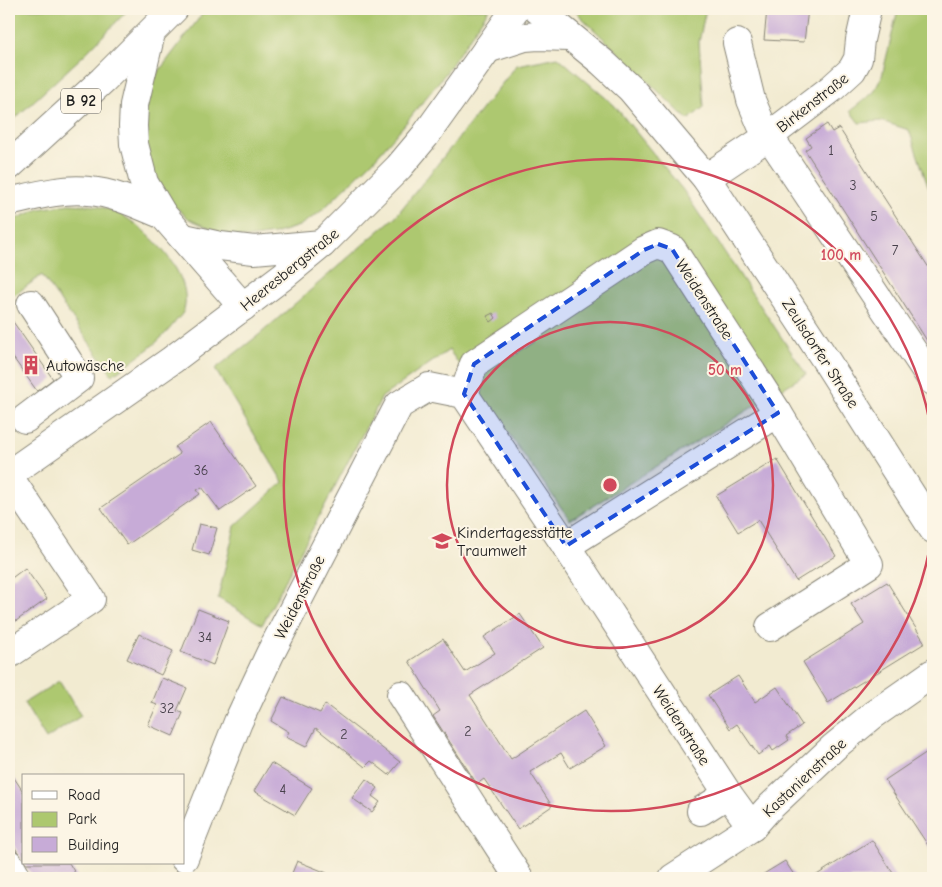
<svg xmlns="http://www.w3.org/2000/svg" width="942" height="887" font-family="'Comic Neue',sans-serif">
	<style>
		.green { fill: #adc86f; stroke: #647246 }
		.building { fill: #c7abd7 }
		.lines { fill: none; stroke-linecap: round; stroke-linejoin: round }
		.minor-casing { stroke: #878476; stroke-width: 30 }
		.major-casing { stroke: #878476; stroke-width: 30 }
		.minor { stroke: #fff; stroke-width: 28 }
		.major { stroke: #fff; stroke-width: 28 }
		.marked { fill: #1d4ed8; fill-opacity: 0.2; stroke: #1d4ed8; stroke-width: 4; stroke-dasharray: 10 6; stroke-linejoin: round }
		.ring { fill: none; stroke: #d1495b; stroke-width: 2.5 }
		.labels { text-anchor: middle; stroke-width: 4; stroke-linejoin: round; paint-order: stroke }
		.number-label { font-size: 14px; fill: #47404b }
		.shield { fill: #fcf5e5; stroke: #5f5d58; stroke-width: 1 }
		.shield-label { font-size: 15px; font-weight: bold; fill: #1c1c1c }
		.street-label { font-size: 16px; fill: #1c1c1c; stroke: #fcf5e5 }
		.poi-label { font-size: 16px; fill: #1c1c1c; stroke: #fcf5e5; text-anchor: start }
		.centre { fill: #d1495b; stroke: #fcf5e5; stroke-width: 2.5 }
		.ring-label { font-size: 15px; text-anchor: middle; font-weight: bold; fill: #d1495b; stroke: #fcf5e5; stroke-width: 4; stroke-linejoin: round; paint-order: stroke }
	</style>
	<rect width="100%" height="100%" fill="#fcf5e5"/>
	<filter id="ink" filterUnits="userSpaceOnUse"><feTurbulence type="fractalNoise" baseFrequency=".02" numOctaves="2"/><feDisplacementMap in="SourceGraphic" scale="10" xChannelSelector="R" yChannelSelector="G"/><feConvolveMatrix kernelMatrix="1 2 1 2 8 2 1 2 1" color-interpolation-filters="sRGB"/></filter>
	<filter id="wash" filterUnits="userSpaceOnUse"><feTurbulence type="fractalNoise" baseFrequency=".0096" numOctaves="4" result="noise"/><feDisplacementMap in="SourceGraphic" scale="20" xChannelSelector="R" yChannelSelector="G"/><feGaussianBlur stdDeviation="1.12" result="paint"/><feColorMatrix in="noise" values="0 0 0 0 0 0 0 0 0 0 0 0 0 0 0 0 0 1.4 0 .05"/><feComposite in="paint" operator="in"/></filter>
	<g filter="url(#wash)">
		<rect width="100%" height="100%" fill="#f2ebd1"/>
		<g class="green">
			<path d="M9 9H129L85 54 9 124Z"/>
			<path d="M206 9H489L445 74 405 124 372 162 319 213 299 226 274 234 246 238 220 233 189 219 169 201 146 162V91L159 71Z"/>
			<path d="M575 9H706L699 42 704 107 688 120 580 16Z"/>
			<path d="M898 9H933V200L909 130 881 121 859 123 850 111 874 92 882 76Z"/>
			<path d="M558 57 614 105 683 190 806 374 570 520 449 350 382 397 262 625 218 598 235 526 283 482 215 369 260 334 396 216 517 65Z"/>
			<path d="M69 204C86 205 102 205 118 213 146 227 197 277 183 312 182 315 178 318 176 321 159 344 135 359 112 375L42 275 9 299V222L39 209Z"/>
			<path d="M59 681 81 716 46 739 24 703Z"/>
		</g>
		<g id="blocks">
			<g class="building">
				<path d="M767 9H808L804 42 764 40Z"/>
				<path d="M827 124 832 132 839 128 933 274V350L805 150 811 146 806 138Z"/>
				<path d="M493 313 496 318 491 322 487 316Z"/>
				<path d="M9 316 53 379 37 391 9 352Z"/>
				<path d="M211 422 256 486 220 511 202 487 197 490 200 494 127 545 101 508 180 454 175 447Z"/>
				<path d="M777 459 836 556 796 581 758 520 738 532 716 496Z"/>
				<path d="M199 524 217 528 209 555 192 550Z"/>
				<path d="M25 568 47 599 9 626V580Z"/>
				<path d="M887 582 925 643 828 703 803 662 864 624 851 604Z"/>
				<path d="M198 609 229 621 213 665 181 652Z"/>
				<path d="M520 614 543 648 470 695 511 759 584 711 606 746 570 768 561 753 530 772 552 806 518 829 484 779 477 784 433 716 440 711 409 661 443 639 465 672 495 653 484 637Z"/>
				<path d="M139 634 173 651 161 675 127 659Z"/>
				<path d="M738 676 755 702 777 687 802 725 786 736 789 740 773 751 770 746 758 755 737 724 730 729 708 695Z"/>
				<path d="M162 678 187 688 177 711 183 713 173 736 148 725 157 705 152 703Z"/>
				<path d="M283 697 320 713 325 704 400 762 389 775 371 761 365 767 316 728 306 747 286 737 289 732 271 721Z"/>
				<path d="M933 748V853L885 780Z"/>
				<path d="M271 763 312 788 295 815 254 791Z"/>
				<path d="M9 770 24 793V862L9 838Z"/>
				<path d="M366 779 378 788 372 796 380 802 372 812 352 798Z"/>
				<path d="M872 840 896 878H812Z"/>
				<path d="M297 861 327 873 325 878H290Z"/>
				<path d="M785 861 796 878H757Z"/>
				<path d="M24 863H69L78 878H34Z"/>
			</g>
		</g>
	</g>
	<g filter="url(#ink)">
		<use href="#blocks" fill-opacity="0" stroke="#878476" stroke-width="1"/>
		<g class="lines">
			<defs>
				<g id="minor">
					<path d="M537 9 602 62 631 89 706 178 827 362 933 529"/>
					<path d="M737 43 751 100 761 124 933 381"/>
					<path d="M487 49 525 37 538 36 569 37"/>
					<path d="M706 178 769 136 831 89 852 70 858 59 860 40 867 9"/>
					<path d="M464 394 474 364 644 250 658 244 672 249 778 413 869 564 770 627"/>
					<path d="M25 419 79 378 31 304"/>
					<path d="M9 474 172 360 282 277 322 244 399 167 425 136 516 9"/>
					<path d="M9 477 91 599 9 654"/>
					<path d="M566 546 778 413"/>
					<path d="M401 695 519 878"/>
					<path d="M701 811 728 794"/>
					<path d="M184 858 238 722 270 654 399 405 429 387 464 394 566 546 728 794 752 827"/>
					<path d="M9 864 17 878"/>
					<path d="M673 878 752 827 767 810 834 747 873 715 933 673"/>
				</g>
				<g id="major">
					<path d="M151 33 134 105 133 126 134 144 144 183 163 215 243 307"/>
					<path d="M9 166 103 80 174 9"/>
					<path d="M9 202C35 196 62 188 89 191 115 193 139 205 163 215"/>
					<path d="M184 238 220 246 254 250 322 244"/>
				</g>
			</defs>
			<use href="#minor" class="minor-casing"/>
			<use href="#major" class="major-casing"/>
			<use href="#minor" class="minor"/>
			<use href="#major" class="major"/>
		</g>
	</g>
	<path class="marked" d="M658 244 672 249 778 413 566 546 464 394 474 364 644 250Z"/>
	<g class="ring">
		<circle cx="610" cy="485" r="163"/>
		<path d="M933 528A326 326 0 1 1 933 442"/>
	</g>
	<defs>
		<symbol id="building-bare" viewBox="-9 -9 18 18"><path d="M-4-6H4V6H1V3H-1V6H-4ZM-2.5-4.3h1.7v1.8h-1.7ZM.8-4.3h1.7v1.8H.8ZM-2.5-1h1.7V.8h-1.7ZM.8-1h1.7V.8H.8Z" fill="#d1495b" stroke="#fcf5e5" stroke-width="2.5" paint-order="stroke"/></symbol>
		<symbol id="school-bare" viewBox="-9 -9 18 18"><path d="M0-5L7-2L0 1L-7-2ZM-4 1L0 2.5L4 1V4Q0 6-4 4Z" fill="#d1495b" stroke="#fcf5e5" stroke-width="2.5" paint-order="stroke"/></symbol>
	</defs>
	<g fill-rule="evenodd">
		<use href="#building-bare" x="17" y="351" width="28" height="28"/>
		<use href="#school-bare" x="428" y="527" width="28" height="28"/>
	</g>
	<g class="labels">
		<g class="number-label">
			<text x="831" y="155">1</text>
			<text x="853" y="190">3</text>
			<text x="874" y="221">5</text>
			<text x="895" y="255">7</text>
			<text x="201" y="475">36</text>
			<text x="205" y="642">34</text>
			<text x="167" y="713">32</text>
			<text x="468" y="736">2</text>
			<text x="344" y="739">2</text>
			<text x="283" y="794">4</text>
		</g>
		<rect class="shield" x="61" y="88.5" width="40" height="25" rx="4"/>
		<g class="shield-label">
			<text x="81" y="106">B 92</text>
		</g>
		<g class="street-label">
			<text transform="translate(812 102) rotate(-38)" y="6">Birkenstraße</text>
			<text transform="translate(289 269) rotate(-39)" y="6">Heeresbergstraße</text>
			<text transform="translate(705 299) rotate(57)" y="6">Weidenstraße</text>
			<text transform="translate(821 353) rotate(57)" y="6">Zeulsdorfer Straße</text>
			<text transform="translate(299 597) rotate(-63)" y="6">Weidenstraße</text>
			<text transform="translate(682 725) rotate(57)" y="6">Weidenstraße</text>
			<text transform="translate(804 777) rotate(-43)" y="6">Kastanienstraße</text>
		</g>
		<g class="poi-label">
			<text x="46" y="371">Autowäsche</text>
			<text x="457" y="538">Kindertagesstätte<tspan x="457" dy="18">Traumwelt</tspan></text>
		</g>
	</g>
	<circle cx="610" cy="485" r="8" class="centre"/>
	<g class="ring-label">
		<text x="841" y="260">100 m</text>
		<text x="725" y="375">50 m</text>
	</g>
	<rect width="942" height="887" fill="none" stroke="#fcf5e5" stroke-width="30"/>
	<rect x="22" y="774" width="162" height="90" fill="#fcf5e5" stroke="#a29e95"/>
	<rect x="32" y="791" width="25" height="8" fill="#ffffff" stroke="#a29e95"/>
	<text x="68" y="800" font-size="15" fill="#1c1c1c">Road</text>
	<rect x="32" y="812" width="25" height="15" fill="#adc86f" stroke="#a29e95"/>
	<text x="68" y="824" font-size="15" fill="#1c1c1c">Park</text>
	<rect x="32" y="837" width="25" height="15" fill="#c7abd7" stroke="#a29e95"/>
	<text x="68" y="850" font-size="15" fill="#1c1c1c">Building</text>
</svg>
